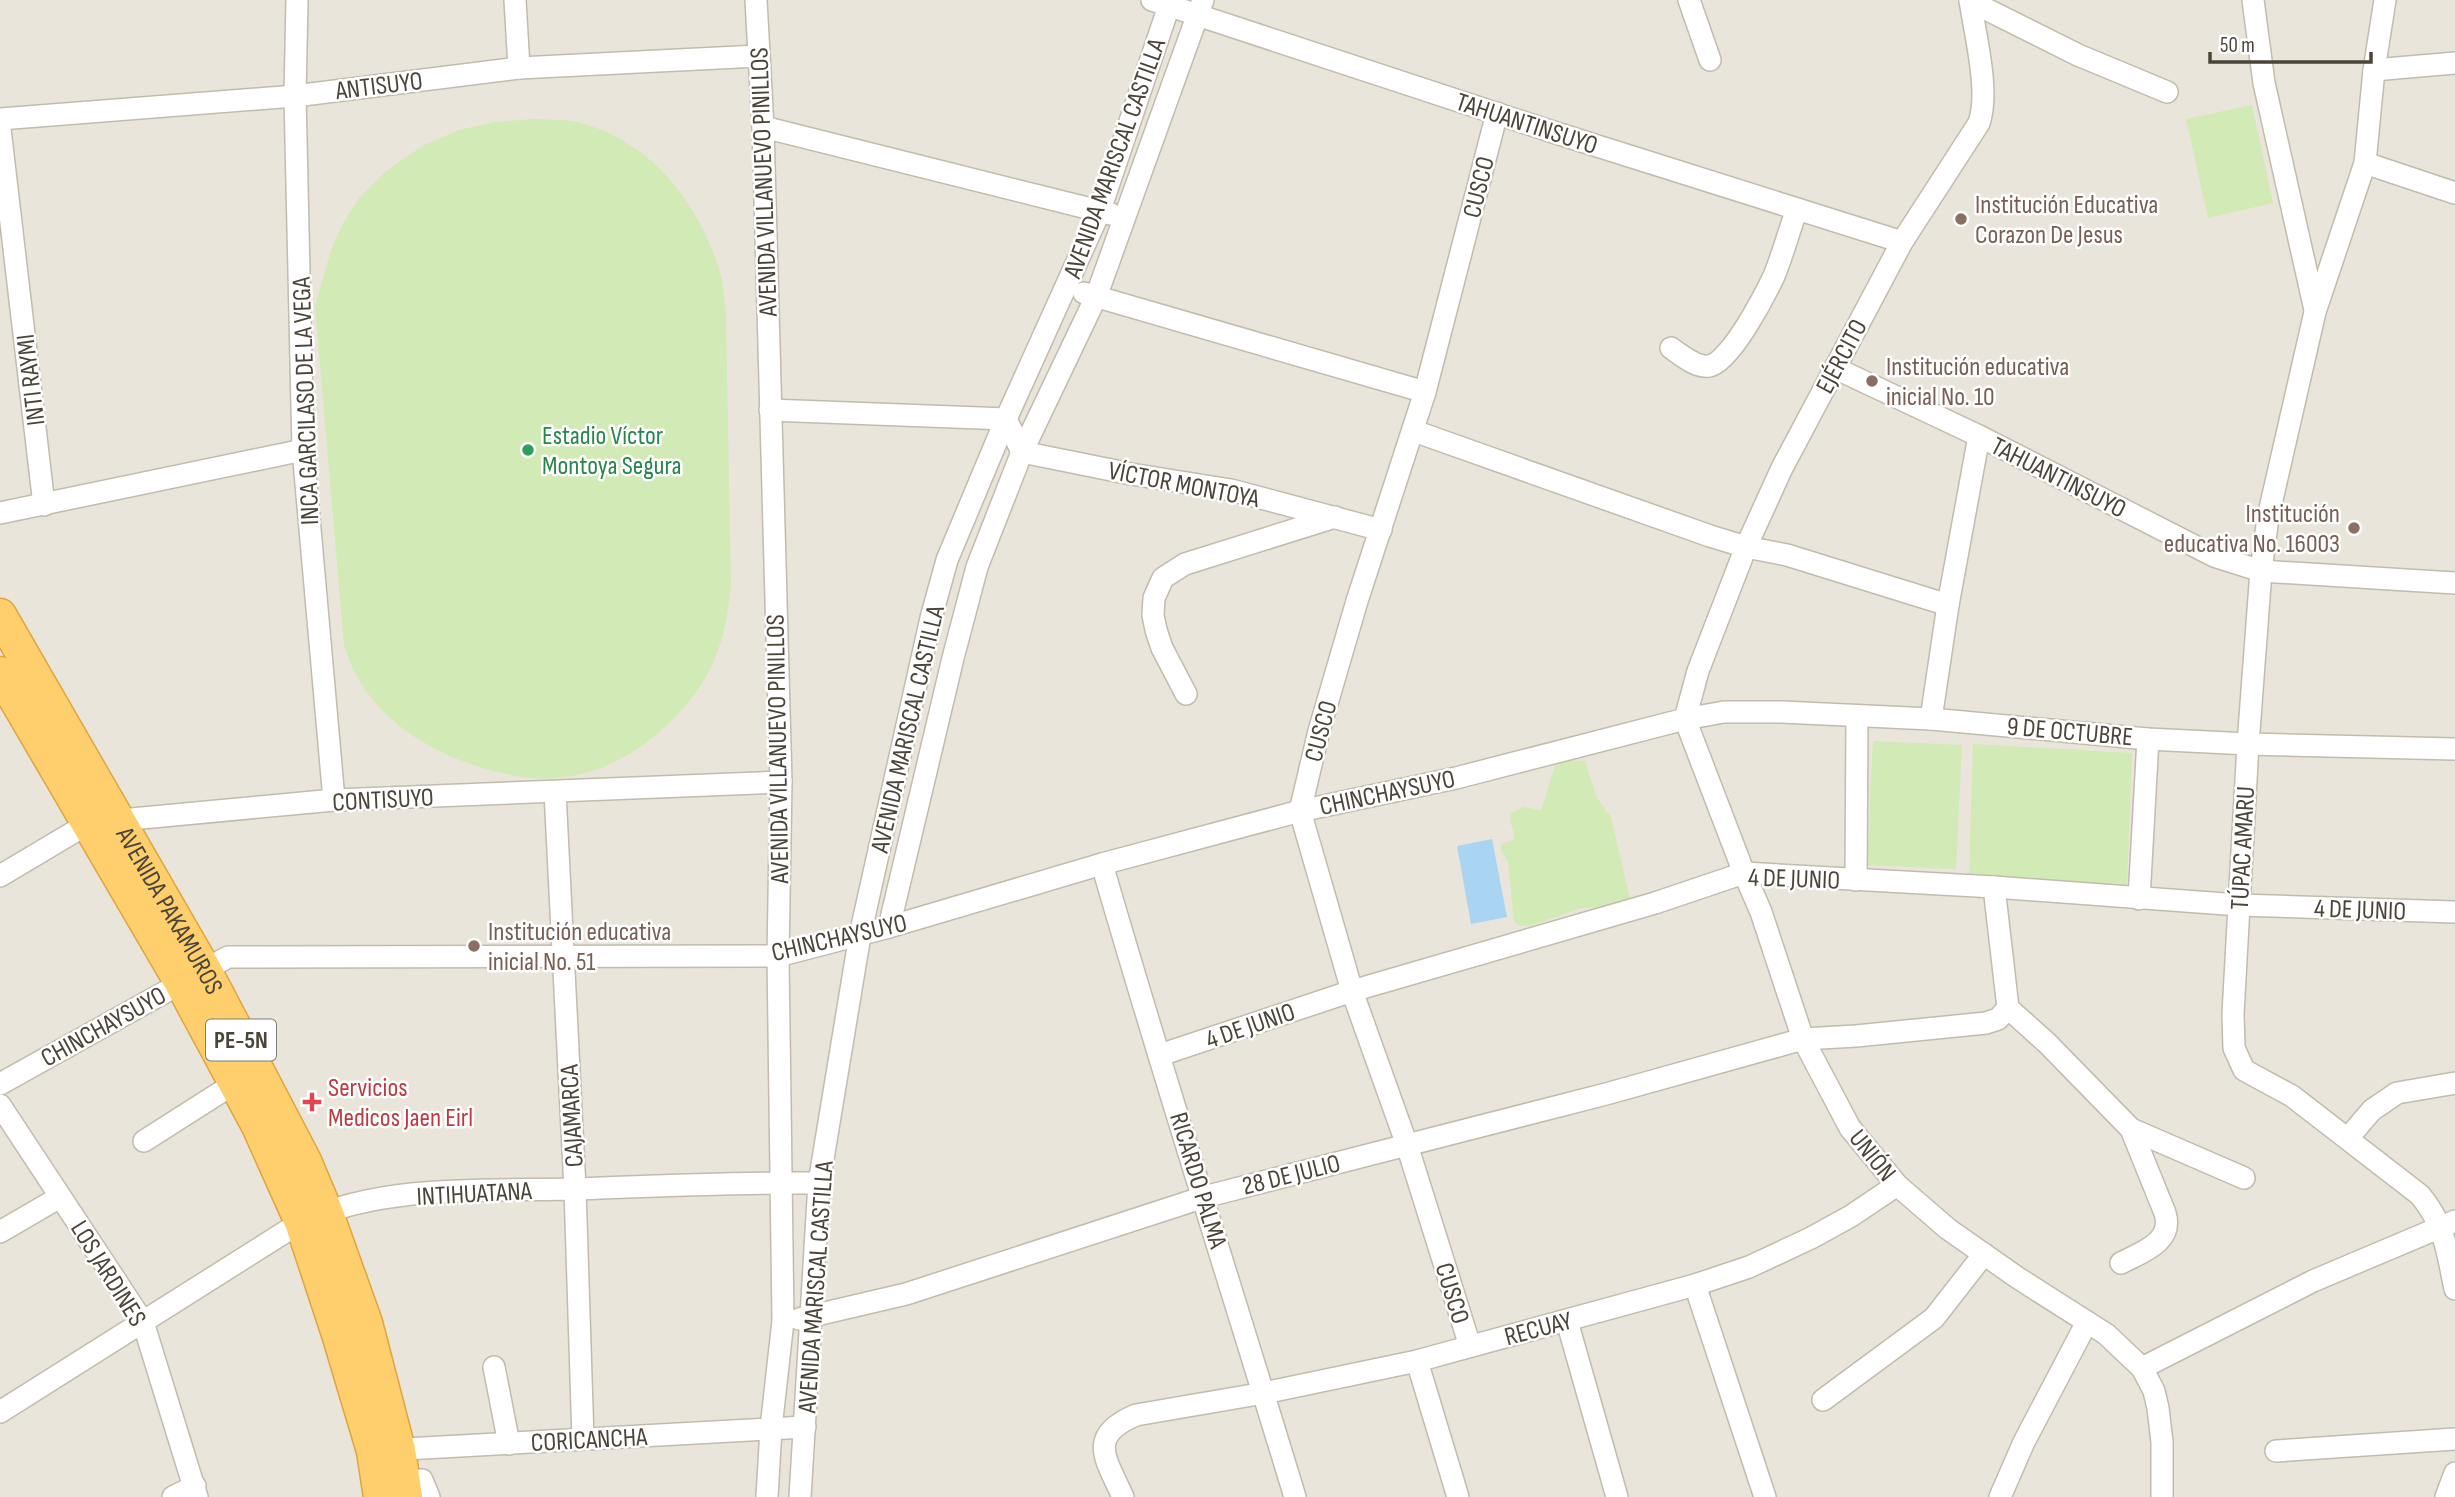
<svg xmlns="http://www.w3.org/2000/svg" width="2455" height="1497" font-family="'Sofia Sans Condensed',sans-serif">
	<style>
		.residential { fill: #eae5da }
		.green { fill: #d2eab5 }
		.water { fill: #a9d4f2 }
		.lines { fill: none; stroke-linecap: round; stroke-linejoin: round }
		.minor-casing { stroke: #c2bbae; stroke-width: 24 }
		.highway-casing { stroke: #e0a43c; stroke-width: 35 }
		.minor { stroke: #fff; stroke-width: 21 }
		.highway { stroke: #ffcf6e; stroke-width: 32 }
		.education-dot { fill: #8d6e63; stroke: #fff; stroke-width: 2.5 }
		.leisure-dot { fill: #2e9e5b; stroke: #fff; stroke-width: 2.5 }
		.health-dot { fill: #e0444e; stroke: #fff; stroke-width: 2.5 }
		.labels { text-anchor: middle; stroke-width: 5; stroke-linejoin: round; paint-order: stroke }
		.shield { fill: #fff; stroke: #817c74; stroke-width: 2 }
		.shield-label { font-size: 24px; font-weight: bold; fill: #4b4439 }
		.street-label { font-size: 26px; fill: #4b4439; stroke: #fff }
		.education-label { font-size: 26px; fill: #785e54; stroke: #fff; text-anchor: start }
		.leisure-label { font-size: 26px; fill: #27864d; stroke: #fff; text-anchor: start }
		.health-label { font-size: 26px; fill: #be3a42; stroke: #fff; text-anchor: start }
	</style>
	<rect width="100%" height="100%" fill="#f6f3ec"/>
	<rect class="residential" x="0" y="0" width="2455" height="1497"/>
	<g class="green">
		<path d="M2252 105 2273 203 2208 218 2186 119Z"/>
		<path d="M533 119C546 120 559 119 571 121 647 135 699 202 720 272 724 286 724 301 726 315L731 585C728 610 725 635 715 658 693 713 631 766 572 776 534 783 492 773 457 759 417 743 377 714 356 675 351 666 348 655 344 646L315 306 331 250 343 223 360 197 385 172 422 146 459 130 495 122Z"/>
		<path d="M1873 741 1962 745 1956 869 1867 865Z"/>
		<path d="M1973 744 2132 753 2127 885 1969 876Z"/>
		<path d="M1566 760 1585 761 1597 798 1611 817 1630 899 1607 907 1582 908 1529 926H1521L1514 922 1508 862 1501 850V844L1514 840C1515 830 1508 823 1511 813L1523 807 1541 810 1555 766Z"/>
	</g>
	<path class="water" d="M1492 839 1507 917 1471 924 1457 846Z"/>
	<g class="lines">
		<defs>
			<g id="minor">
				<path d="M297 0 295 96 303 450 334 800"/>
				<path d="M515 0 519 68"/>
				<path d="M756 0 763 127 781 782 778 956 783 1321 771 1428 767 1497"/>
				<path d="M1152 0 1553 132 1902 242"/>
				<path d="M1689 0 1710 60"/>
				<path d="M2253 0 2264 83 2315 310"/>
				<path d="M2385 0 2374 70 2365 163 2315 312 2268 517 2261 571 2248 744 2233 1014 2234 1048 2244 1070 2292 1096 2420 1195C2445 1225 2447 1251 2455 1289"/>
				<path d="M1970 1 2078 55 2167 92"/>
				<path d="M2374 70 2455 63"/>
				<path d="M0 119 295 96 519 68 758 56"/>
				<path d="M763 127 1111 214"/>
				<path d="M0 129 44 505"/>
				<path d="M2365 163 2455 193"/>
				<path d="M1084 293 1425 392"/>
				<path d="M1671 348C1681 355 1696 368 1709 366 1730 363 1765 295 1774 276 1783 254 1789 231 1797 209"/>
				<path d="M1835 368 1979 436 2214 556 2261 571 2455 583"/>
				<path d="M770 410 1006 419 1022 452 1131 474 1231 490 1381 530"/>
				<path d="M1414 431 1710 536 1746 547 1787 555 1948 605"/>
				<path d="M0 513 303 450"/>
				<path d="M1186 694 1162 648 1156 630 1153 615 1154 598 1163 578 1185 564 1335 517"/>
				<path d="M1685 719 1744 873 1761 912 1803 1039 1850 1128 1897 1185 1948 1229 2018 1278 2106 1334 2142 1368 2154 1391 2158 1408 2162 1442V1497"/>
				<path d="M1685 719 1698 671 1746 547 1782 468 1902 242 1979 123C1990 91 1975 35 1970 0"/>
				<path d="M1931 719 1948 605 1979 436"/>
				<path d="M555 792 575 1189 583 1439"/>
				<path d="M1102 864C1163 1076 1231 1286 1295 1497"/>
				<path d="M0 876 89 823 334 800 781 782"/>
				<path d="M1856 880 1857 716"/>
				<path d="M1994 887 2008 1008"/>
				<path d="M2139 899 2148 739"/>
				<path d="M889 927 953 658 977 567 1022 452 1096 297 1203 0"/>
				<path d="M2008 1008 2047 1043 2131 1129 2165 1213C2174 1242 2142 1252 2121 1263"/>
				<path d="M1160 1055 1352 991 1655 903 1744 873 1994 887 2239 905 2455 912"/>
				<path d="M0 1084 228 957 778 956 889 927 1102 864 1300 811 1456 778 1685 719 1724 712H1782L1931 719 2148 739 2248 744 2455 749"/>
				<path d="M0 1105 143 1322 197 1497"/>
				<path d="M2131 1129 2244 1178"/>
				<path d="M2348 1138 2372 1110 2397 1093 2455 1083"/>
				<path d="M144 1141 235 1083"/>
				<path d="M0 1232 60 1197"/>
				<path d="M1695 1285 1765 1497"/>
				<path d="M799 1319 906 1294 1204 1197 1606 1094 1803 1039 1856 1036 1986 1023 1998 1019 2008 1008"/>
				<path d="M1567 1321 1617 1497"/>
				<path d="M1470 1346 1407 1145 1352 991 1300 811 1319 731 1357 601 1425 392 1497 113"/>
				<path d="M1417 1361 1458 1497"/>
				<path d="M494 1367 509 1444"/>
				<path d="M2142 1368 2313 1281 2455 1221"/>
				<path d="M1823 1400 1934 1318 1984 1254"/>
				<path d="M0 1412 301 1222C385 1184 483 1191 574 1189 655 1186 737 1182 819 1183"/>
				<path d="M387 1450 805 1427"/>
				<path d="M2276 1451 2455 1439"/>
				<path d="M391 1481 422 1480 429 1497"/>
				<path d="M173 1497 195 1486"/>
				<path d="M800 1497 819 1183 860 935 931 618 947 560 1006 419 1099 213 1171 0"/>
				<path d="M1123 1497C1106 1459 1086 1436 1136 1415L1264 1393 1417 1361 1695 1285 1749 1267 1811 1238 1851 1216 1897 1185"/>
				<path d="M2000 1497 2024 1442 2087 1322"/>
				<path d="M2446 1497 2455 1473"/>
			</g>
			<g id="highway">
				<path id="s1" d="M0 615 205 970 305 1161 326 1211 366 1323 399 1450 406 1497"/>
				<path d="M0 673 181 983 258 1126 301 1222 338 1334 373 1451 380 1497"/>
			</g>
		</defs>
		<use href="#minor" class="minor-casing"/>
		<use href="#highway" class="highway-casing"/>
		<use href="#minor" class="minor"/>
		<use href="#highway" class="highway"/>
	</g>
	<g class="education-dot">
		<circle cx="1961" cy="219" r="7"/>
		<circle cx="1872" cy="381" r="7"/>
		<circle cx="2354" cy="528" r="7"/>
		<circle cx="474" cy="946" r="7"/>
	</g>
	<circle class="leisure-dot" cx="528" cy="450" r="7"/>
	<path class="health-dot" d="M308.5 1091.5h7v7h7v7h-7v7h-7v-7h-7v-7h7z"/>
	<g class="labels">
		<rect class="shield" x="206" y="1019.5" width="70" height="41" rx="5"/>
		<g class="shield-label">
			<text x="241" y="1048">PE-5N</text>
		</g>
		<g class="street-label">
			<text transform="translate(379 85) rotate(-7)" y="9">ANTISUYO</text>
			<text transform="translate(1527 123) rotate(18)" y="9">TAHUANTINSUYO</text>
			<text transform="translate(1114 158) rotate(-70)" y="9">AVENIDA MARISCAL CASTILLA</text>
			<text transform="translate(763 182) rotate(-92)" y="9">AVENIDA VILLANUEVO PINILLOS</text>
			<text transform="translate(1478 187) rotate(-76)" y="9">CUSCO</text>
			<text transform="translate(1841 356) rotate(-62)" y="9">EJÉRCITO</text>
			<text transform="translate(30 380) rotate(-97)" y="9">INTI RAYMI</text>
			<text transform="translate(305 401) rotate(-92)" y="9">INCA GARCILASO DE LA VEGA</text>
			<text transform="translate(2059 477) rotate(27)" y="9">TAHUANTINSUYO</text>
			<text transform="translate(1184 484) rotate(11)" y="9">VÍCTOR MONTOYA</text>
			<text transform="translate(907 729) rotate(-77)" y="9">AVENIDA MARISCAL CASTILLA</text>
			<text transform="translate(1320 731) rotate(-75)" y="9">CUSCO</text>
			<text transform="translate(2070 731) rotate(5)" y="9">9 DE OCTUBRE</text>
			<text transform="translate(777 749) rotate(-91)" y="9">AVENIDA VILLANUEVO PINILLOS</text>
			<text transform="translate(1387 792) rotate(-12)" y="9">CHINCHAYSUYO</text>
			<text transform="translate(383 799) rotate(-3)" y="9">CONTISUYO</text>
			<text transform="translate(2242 848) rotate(-87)" y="9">TÚPAC AMARU</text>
			<text transform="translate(1794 878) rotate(2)" y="9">4 DE JUNIO</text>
			<text transform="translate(2360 909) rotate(2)" y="9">4 DE JUNIO</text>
			<text dy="9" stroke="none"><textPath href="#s1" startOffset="341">AVENIDA PAKAMUROS</textPath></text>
			<text transform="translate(839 937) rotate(-13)" y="9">CHINCHAYSUYO</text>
			<text transform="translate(1250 1025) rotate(-19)" y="9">4 DE JUNIO</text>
			<text transform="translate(103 1026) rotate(-29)" y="9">CHINCHAYSUYO</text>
			<text transform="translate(571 1116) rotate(-93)" y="9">CAJAMARCA</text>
			<text transform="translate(1873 1155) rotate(51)" y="9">UNIÓN</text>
			<text transform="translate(1291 1174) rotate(-14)" y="9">28 DE JULIO</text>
			<text transform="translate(1199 1180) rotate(73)" y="9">RICARDO PALMA</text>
			<text transform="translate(474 1193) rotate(-3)" y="9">INTIHUATANA</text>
			<text transform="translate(109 1273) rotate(58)" y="9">LOS JARDINES</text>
			<text transform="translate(815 1287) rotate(-86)" y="9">AVENIDA MARISCAL CASTILLA</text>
			<text transform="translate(1453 1293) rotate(73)" y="9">CUSCO</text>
			<text transform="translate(1538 1328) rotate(-15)" y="9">RECUAY</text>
			<text transform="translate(589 1439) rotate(-3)" y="9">CORICANCHA</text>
		</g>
		<g class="education-label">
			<text x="1975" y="213">Institución Educativa<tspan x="1975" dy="30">Corazon De Jesus</tspan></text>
			<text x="1886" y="375">Institución educativa<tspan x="1886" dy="30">inicial No. 10</tspan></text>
			<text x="2340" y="522" text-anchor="end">Institución<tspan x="2340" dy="30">educativa No. 16003</tspan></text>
			<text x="488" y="940">Institución educativa<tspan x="488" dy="30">inicial No. 51</tspan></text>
		</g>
		<g class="leisure-label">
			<text x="542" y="444">Estadio Víctor<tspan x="542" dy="30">Montoya Segura</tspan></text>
		</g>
		<g class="health-label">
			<text x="328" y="1096">Servicios<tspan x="328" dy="30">Medicos Jaen Eirl</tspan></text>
		</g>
	</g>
	<path d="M2210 52v10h161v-10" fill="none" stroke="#4b4439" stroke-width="3.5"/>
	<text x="2220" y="52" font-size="21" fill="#4b4439" stroke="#ffffff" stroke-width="5" paint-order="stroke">50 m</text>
</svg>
